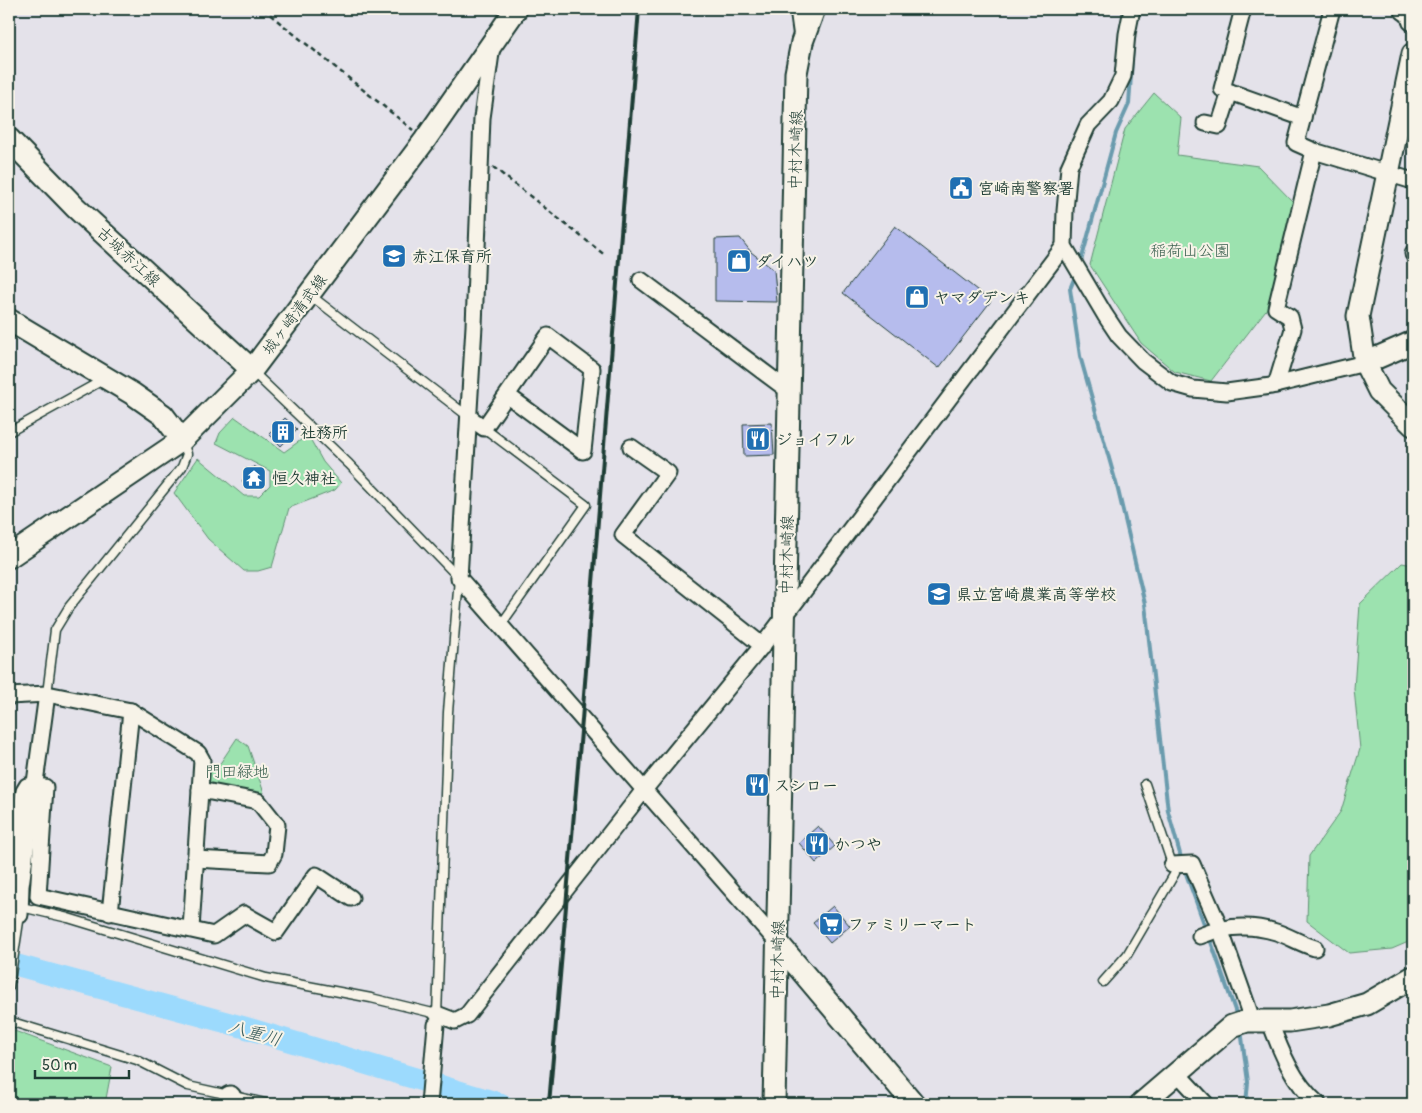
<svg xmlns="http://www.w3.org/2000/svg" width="1422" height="1113" font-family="Pangolin,'Klee One',sans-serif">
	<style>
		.green { fill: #9ce2af; stroke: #5e9072 }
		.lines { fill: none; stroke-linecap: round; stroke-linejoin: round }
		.stream { stroke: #6a9bad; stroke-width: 4 }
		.river { stroke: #9cdafd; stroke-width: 22 }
		.building { fill: #b6bced; stroke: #1f3d34 }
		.lane-casing { stroke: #1f3d34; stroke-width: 11 }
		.street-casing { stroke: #1f3d34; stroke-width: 19 }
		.secondary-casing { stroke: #1f3d34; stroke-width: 25 }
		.path { stroke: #1f3d34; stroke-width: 2.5; stroke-dasharray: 5 4; stroke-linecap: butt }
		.lane { stroke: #f7f3e8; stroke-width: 8 }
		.street { stroke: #f7f3e8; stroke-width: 15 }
		.secondary { stroke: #f7f3e8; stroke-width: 21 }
		.rail { stroke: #1f3d34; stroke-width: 4 }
		.labels { text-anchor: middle; stroke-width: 4; stroke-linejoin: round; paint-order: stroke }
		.street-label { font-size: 16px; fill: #1f3d34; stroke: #f7f3e8 }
		.poi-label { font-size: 16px; font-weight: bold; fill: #1f3d34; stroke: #f7f3e8; text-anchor: start }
		.park-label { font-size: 16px; fill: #385e4d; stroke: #f7f3e8 }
		.water-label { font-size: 18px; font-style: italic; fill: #385c5c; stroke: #f7f3e8 }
	</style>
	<rect width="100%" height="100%" fill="#e4e2ea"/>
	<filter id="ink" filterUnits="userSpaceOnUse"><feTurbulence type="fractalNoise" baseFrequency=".02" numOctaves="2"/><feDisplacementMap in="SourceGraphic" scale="10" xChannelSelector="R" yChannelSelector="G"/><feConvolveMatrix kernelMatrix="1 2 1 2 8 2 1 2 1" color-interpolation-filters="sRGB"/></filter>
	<g filter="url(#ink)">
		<g class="green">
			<path d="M1154 93 1181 118 1177 155 1258 166 1295 204 1272 302 1211 381 1175 372 1141 343 1090 265 1125 129Z"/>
			<path d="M235 417 284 452 308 435 323 462 341 483 335 490 289 508 272 567 258 571H244L208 539 174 493 198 458 244 496H259L270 485V471L216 443 220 433Z"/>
			<path d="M1402 563 1413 565V940L1392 949 1349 953 1307 921 1309 856 1341 811 1360 749 1354 689 1360 604Z"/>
			<path d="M237 738 248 746 264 793 207 785 208 772 219 765Z"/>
			<path d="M9 1029 112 1067 105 1104H9Z"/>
		</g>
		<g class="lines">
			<g class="stream">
				<path d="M1080 265 1116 133 1129 104 1133 45"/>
				<path d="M1076 274 1070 289 1080 356 1118 490 1145 604 1168 811 1182 861"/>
				<path d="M1184 868 1206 929"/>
				<path d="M1209 936 1237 1016"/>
				<path d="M1241 1030 1248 1082 1246 1104"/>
			</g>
			<path class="river" d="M9 963 243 1027 501 1104"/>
		</g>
		<g class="building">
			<path d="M895 226 991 301 939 368 843 293Z"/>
			<path d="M740 238 751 252 774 270 777 302 715 301V239Z"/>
			<path d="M285 418 297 429 281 446 269 434Z"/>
			<path d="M772 423 774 455 744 456 743 424Z"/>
			<path d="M254 466 265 474 253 489 242 481Z"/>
			<path d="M818 826 835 846 816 863 799 843Z"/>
			<path d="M833 906 850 926 830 943 813 923Z"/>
		</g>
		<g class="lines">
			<defs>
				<g id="lane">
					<path d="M310 295 469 417"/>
					<path d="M252 371 349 464 459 578 448 712 437 1015"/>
					<path d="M484 428 586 505 500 626"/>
					<path d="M9 432 103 380"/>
					<path d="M47 694 55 630 69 607 182 467 187 454 183 442"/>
					<path d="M9 904 68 918 266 978 371 998 437 1014"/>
					<path d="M1103 982 1127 955 1175 873 1145 784"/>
					<path d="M9 987 20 915"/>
					<path d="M9 1021 137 1060 188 1086 270 1104"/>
				</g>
				<g id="street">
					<path d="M798 9 802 38"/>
					<path d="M1132 9 1127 34 1123 76 1111 101 1088 125 1069 167 1065 211 1064 246 1105 315 1119 336 1143 361 1172 383 1193 389 1227 392 1271 386 1365 363"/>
					<path d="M1243 9 1222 89 1303 118"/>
					<path d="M492 46 482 118 474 326 459 578 778 943"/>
					<path d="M1205 123 1219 126 1230 92"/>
					<path d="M1314 151 1413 181"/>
					<path d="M1413 253V254"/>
					<path d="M641 280 789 391"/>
					<path d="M1276 385 1293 329 1290 317 1276 308 1314 151 1296 143 1332 9"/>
					<path d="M469 417 484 428 548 336 592 369 583 451 507 395"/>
					<path d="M631 447 668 473 623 535 763 646"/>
					<path d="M9 696 47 694 131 711 198 753 202 760 191 929"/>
					<path d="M195 859 269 863 274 854 277 825 258 801 200 790"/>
					<path d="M1172 865 1192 864 1219 926 1253 1022"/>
					<path d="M9 880 24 791 27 786 45 787 38 896 214 935 244 914 276 932 316 875 351 898"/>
					<path d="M110 913 131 711"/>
					<path d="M20 915 21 886 47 694"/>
					<path d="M1200 936C1224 926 1250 924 1276 932 1289 936 1301 944 1315 948"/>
					<path d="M437 1014 455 1021 467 1015 644 790 766 641 1064 246"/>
					<path d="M1270 1022C1281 1052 1293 1082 1318 1104"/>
					<path d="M1177 1073 1206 1104"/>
					<path d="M429 1104 436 1025"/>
				</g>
				<g id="secondary">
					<path d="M1405 9 1412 14 1413 20"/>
					<path d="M1413 54 1358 316 1365 363 1379 391 1413 425"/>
					<path d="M9 139 75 207 252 370"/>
					<path d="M9 320 133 394 163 415 182 440"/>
					<path d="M1365 363 1413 342"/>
					<path d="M9 557 182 440 252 370 425 140 516 9"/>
					<path d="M778 943 914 1104"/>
					<path d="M229 1104 230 1097"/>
					<path d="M774 1104 796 73 802 42 814 9"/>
					<path d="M1141 1104 1232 1026 1247 1021H1290L1329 1015 1367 1004 1413 977"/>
				</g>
			</defs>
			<use href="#lane" class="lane-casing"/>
			<use href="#street" class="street-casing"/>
			<use href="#secondary" class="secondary-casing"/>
			<g class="path">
				<path d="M263 9 413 130"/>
				<path d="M493 167 606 256"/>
			</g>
			<use href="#lane" class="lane"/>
			<use href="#street" class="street"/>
			<use href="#secondary" class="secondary"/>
			<path class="rail" d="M549 1104 582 720 639 9"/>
		</g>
	</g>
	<defs>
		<symbol id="civic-square" viewBox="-11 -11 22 22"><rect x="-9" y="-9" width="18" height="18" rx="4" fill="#1f6fb2" stroke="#f7f3e8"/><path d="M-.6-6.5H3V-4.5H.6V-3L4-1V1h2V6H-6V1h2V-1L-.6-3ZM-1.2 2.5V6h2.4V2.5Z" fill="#fff"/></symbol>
		<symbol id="school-square" viewBox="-11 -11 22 22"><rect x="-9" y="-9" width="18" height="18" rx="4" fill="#1f6fb2" stroke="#f7f3e8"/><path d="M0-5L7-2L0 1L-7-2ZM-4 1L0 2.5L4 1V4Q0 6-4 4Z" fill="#fff"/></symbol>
		<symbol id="shop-square" viewBox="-11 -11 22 22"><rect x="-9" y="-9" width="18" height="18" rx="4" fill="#1f6fb2" stroke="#f7f3e8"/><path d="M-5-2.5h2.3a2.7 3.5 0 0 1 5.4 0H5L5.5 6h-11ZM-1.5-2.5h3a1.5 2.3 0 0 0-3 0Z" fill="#fff"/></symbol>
		<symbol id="building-square" viewBox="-11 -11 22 22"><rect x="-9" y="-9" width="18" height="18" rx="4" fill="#1f6fb2" stroke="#f7f3e8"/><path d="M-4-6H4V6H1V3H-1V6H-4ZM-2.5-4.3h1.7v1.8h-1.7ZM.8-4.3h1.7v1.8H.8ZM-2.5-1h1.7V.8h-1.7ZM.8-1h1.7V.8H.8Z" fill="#fff"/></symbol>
		<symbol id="restaurant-square" viewBox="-11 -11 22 22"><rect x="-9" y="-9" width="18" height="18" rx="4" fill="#1f6fb2" stroke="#f7f3e8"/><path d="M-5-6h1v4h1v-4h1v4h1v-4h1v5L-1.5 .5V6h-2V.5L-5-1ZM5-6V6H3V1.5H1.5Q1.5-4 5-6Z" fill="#fff"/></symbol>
		<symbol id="temple-square" viewBox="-11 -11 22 22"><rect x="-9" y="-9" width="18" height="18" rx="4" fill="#1f6fb2" stroke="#f7f3e8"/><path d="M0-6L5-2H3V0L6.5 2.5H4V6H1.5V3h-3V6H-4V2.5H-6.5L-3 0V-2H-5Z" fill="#fff"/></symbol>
		<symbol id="supermarket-square" viewBox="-11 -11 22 22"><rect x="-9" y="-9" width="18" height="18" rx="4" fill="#1f6fb2" stroke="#f7f3e8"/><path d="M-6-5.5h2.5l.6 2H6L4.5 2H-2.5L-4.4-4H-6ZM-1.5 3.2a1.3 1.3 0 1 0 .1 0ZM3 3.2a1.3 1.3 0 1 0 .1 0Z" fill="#fff"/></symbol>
	</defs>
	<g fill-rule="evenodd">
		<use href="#civic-square" x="947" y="174" width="28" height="28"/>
		<use href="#school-square" x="380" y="242" width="28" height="28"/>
		<use href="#shop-square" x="725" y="247" width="28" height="28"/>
		<use href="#shop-square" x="903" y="283" width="28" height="28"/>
		<use href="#building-square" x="269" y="418" width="28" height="28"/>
		<use href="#restaurant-square" x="744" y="425" width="28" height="28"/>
		<use href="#temple-square" x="240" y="464" width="28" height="28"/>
		<use href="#school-square" x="925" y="580" width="28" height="28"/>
		<use href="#restaurant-square" x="743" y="771" width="28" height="28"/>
		<use href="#restaurant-square" x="803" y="830" width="28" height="28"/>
		<use href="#supermarket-square" x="817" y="910" width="28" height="28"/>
	</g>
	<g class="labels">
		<g class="street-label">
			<text transform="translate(795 150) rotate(-89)" y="6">中村木崎線</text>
			<text transform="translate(129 256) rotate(43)" y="6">古城赤江線</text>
			<text transform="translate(294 314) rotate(-53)" y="6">城ヶ崎清武線</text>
			<text transform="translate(786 555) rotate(-89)" y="6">中村木崎線</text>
			<text transform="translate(777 960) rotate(-89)" y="6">中村木崎線</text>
		</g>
		<g class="poi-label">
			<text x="978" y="194">宮崎南警察署</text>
			<text x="412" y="262">赤江保育所</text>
			<text x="756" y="267">ダイハツ</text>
			<text x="934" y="303">ヤマダデンキ</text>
			<text x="300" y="438">社務所</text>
			<text x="776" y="445">ジョイフル</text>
			<text x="272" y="484">恒久神社</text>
			<text x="956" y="600">県立宮崎農業高等学校</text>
			<text x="774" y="791">スシロー</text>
			<text x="834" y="850">かつや</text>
			<text x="848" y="930">ファミリーマート</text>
		</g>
		<g class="park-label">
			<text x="1190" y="256">稲荷山公園</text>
			<text x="237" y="777">門田緑地</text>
		</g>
		<g class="water-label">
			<text transform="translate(255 1033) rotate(16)" y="6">八重川</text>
		</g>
	</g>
	<rect width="1422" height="1113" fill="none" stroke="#f7f3e8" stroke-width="30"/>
	<rect x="15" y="15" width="1392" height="1083" fill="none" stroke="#1f3d34" stroke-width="2" filter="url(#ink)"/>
	<path d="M35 1070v8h94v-8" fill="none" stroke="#1f3d34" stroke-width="2.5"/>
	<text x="42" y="1070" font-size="15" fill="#1f3d34" stroke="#f7f3e8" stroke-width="4" paint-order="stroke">50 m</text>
</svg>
